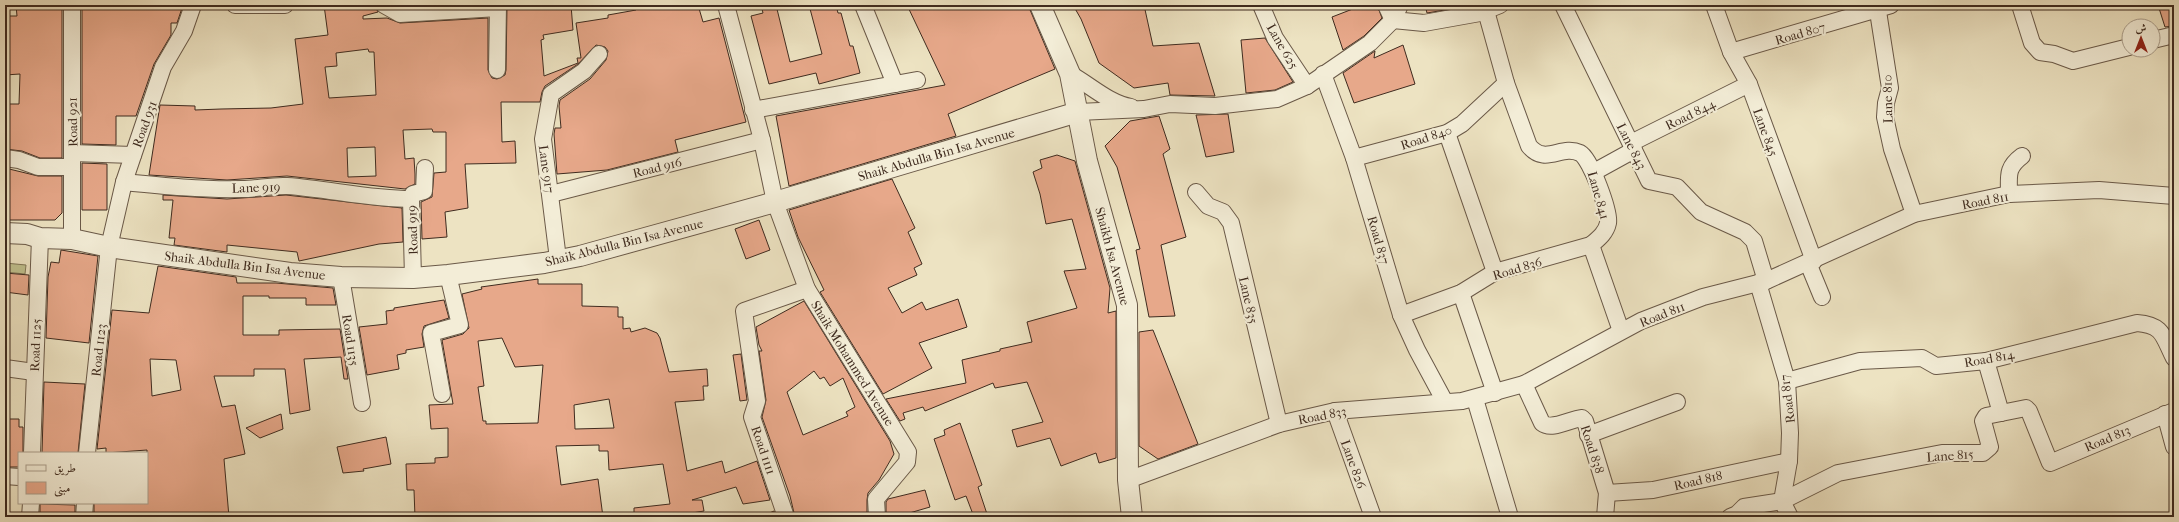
<svg xmlns="http://www.w3.org/2000/svg" width="2179" height="522" font-family="'IM FELL French Canon',Amiri,serif">
	<style>
		.green { fill: #c0c18e; stroke: #807656 }
		.building { fill: #e7a88a; stroke: #3f2b1f; fill-rule: evenodd }
		.lines { fill: none; stroke-linecap: round; stroke-linejoin: round }
		.minor-casing { stroke: #6a5948; stroke-width: 18 }
		.tertiary-casing { stroke: #6a5948; stroke-width: 22 }
		.minor { stroke: #f3edd7; stroke-width: 16 }
		.tertiary { stroke: #f3edd7; stroke-width: 20 }
		.labels { text-anchor: middle; stroke-width: 4; stroke-linejoin: round; paint-order: stroke }
		.street-label { font-size: 13px; fill: #3f2b1f; stroke: #f3edd7 }
	</style>
	<rect width="100%" height="100%" fill="#ede3c2"/>
	<filter id="stains"><feTurbulence type="fractalNoise" baseFrequency=".005" numOctaves="4"/><feColorMatrix values="0 0 0 0 .2 0 0 0 0 .09 0 0 0 0 .02 0 0 0 .5 -.17"/></filter>
	<radialGradient id="worn" r=".72"><stop offset=".6" stop-color="#630" stop-opacity="0"/><stop offset="1" stop-color="#630" stop-opacity=".3"/></radialGradient>
	<path class="green" d="M5 263 26 265 25 274 5 272Z"/>
	<g class="building">
		<path d="M16 5H62V158H40L22 151 5 149 8 104H19L20 74 5 75V16H17Z"/>
		<path d="M183 5 177 23H171V35L154 64 136 116H116V145L82 144V6Z"/>
		<path d="M324 5H375L378 12 363 16V19L387 18 400 23 488 18V70L492 78 497 79 505 75 506 70 507 5H571L573 30 543 35 544 39 541 40 544 76 578 63 577 58H581L576 23 608 18V15L636 10 635 5H698L703 22 719 18 746 122 675 140 678 152 607 170 557 174 554 134 555 128H561L559 106 560 100 590 79 606 60 608 51 605 47 596 45 578 64 545 86 542 92 540 102H501L502 142 515 141 516 163 465 164 468 208 445 212 447 237 422 239 421 202 432 197 434 173 446 172V132H433L432 129 403 130 405 159 414 158 415 174V184L405 189 287 176 227 180 149 175 160 105 195 106V110L221 109 271 108 303 104 295 39 328 35ZM368 49 369 52H374L376 95 329 98 325 67 337 66 336 53ZM375 147 376 176 348 177 347 148Z"/>
		<path d="M761 5H776L790 62 822 54 809 5H836L838 13H841L850 46H853L860 73 819 84 816 73 769 84 751 16 763 13Z"/>
		<path d="M907 5H1028L1055 69 948 114 956 136 789 186 776 116 945 85Z"/>
		<path d="M1073 5H1144L1153 46 1199 43 1215 96 1170 95 1168 83 1134 88 1099 63 1081 19Z"/>
		<path d="M1363 5H1377L1382 18 1364 36 1343 50 1332 17Z"/>
		<path d="M1425 5H1467L1468 6 1427 13Z"/>
		<path d="M2158 5H2174V26L2165 27Z"/>
		<path d="M1265 38 1293 82 1275 90 1246 93 1241 40Z"/>
		<path d="M1403 45 1415 84 1354 103 1343 73 1375 51 1374 58Z"/>
		<path d="M1228 114 1234 152 1206 157 1196 115Z"/>
		<path d="M1159 116 1170 149 1163 154 1186 237 1161 245 1175 316 1149 317 1136 250 1140 249 1117 167 1105 146 1130 121Z"/>
		<path d="M1057 155 1075 161 1110 288 1108 313 1116 311V458L1099 463 1096 453 1061 466 1050 438 1017 447 1012 430 1043 422 1027 382 995 388 993 383 925 411 923 407 903 413 905 419 900 421 886 399 966 383 962 360 1000 351V349L1032 342 1027 322 1077 308 1064 271 1086 269 1072 219 1046 224 1040 194 1033 172 1042 168 1040 160Z"/>
		<path d="M82 163 107 164V210H82Z"/>
		<path d="M5 168 38 176H62V213L55 220H5Z"/>
		<path d="M892 179 915 228 908 232 922 264 914 268 917 275 888 288 902 313 922 302 926 310 958 299 967 327 919 343 932 368 883 394 820 292 824 290 798 237 789 210Z"/>
		<path d="M163 195 227 199 286 195 402 208 403 242 379 244 299 261 297 252 227 245V252L174 245 175 238H169L173 200H163Z"/>
		<path d="M759 220 770 250 746 259 735 229Z"/>
		<path d="M61 250 98 256 89 343 46 338 48 277 51 262 59 263Z"/>
		<path d="M158 266 236 277 237 283H276L333 288 336 305H306V298H269V296H243V335H279V330L340 329 348 379H344L341 357 304 359 310 410 290 414 285 369H254V376H214L222 407 235 405 245 454 224 459 229 517H94V503H147V450L106 453V448L97 449 112 310 149 313ZM150 359 176 360 181 390 152 396Z"/>
		<path d="M5 273 29 275 28 295 5 292Z"/>
		<path d="M538 279V284H582V306L618 307V317H623V329L630 328 631 332 645 328 657 333 660 338 669 372 707 369 708 386H703L704 400 675 402 687 471 722 461 725 473 757 461 770 500 743 504 736 487 692 500H702L704 511 668 517H634V508L670 504 663 464 609 470 608 451H599V445L556 446 561 485 598 479 603 517H415L414 490H407L406 464 435 463V458L448 457V428L431 429 429 405 453 404 442 340 463 334 469 328 462 294 482 289 481 287ZM502 338 515 367 543 365 538 423 486 424V421H483L478 387 484 386 478 341ZM609 399 614 428 575 429 574 405Z"/>
		<path d="M444 300 449 318 424 326 422 334 424 347 406 350V353L397 355 399 369 367 375 359 327 387 324 386 311 394 310V308Z"/>
		<path d="M804 301 890 441 894 454 879 480 868 493 867 500V517H795L790 496 762 417 766 400 759 351H762L759 345 756 327ZM814 371 820 379 824 377 830 386 843 378 855 407 846 412 848 416 803 435 787 392Z"/>
		<path d="M1153 330 1198 444 1158 459 1139 446V332Z"/>
		<path d="M741 354 747 400 740 401 733 355Z"/>
		<path d="M44 382 85 384 78 453H42Z"/>
		<path d="M281 414 283 429 260 438 246 428Z"/>
		<path d="M7 419H19V427H23V453H19V467H5Z"/>
		<path d="M960 423 982 485 978 487 987 514 978 517H974L966 496 955 500 934 439 945 435 944 430Z"/>
		<path d="M386 437 391 464 363 469 364 471 343 473 337 447Z"/>
		<path d="M925 490 930 507 906 514 907 517H886V502L888 499Z"/>
		<path d="M40 504 75 505V517H40Z"/>
		<path d="M774 511 776 517H762V516Z"/>
	</g>
	<g class="lines">
		<defs>
			<g id="minor">
				<path d="M235 5H285"/>
				<path d="M384 5 400 14 498 8"/>
				<path d="M726 5 762 140 775 202 807 289 908 452 907 462 876 499 877 517"/>
				<path d="M863 5 895 84"/>
				<path d="M1261 5 1275 38 1307 86"/>
				<path d="M1386 5 1393 20 1424 23 1480 13 1500 5"/>
				<path d="M1563 5 1649 181 1677 187 1701 212 1745 232 1754 241 1766 281"/>
				<path d="M1714 5 1731 52 1749 84 1814 261"/>
				<path d="M1877 5 1890 88 1886 103 1885 117 1892 149 1914 214"/>
				<path d="M2020 5 2032 43 2040 52 2054 54 2073 61 2129 47"/>
				<path d="M1486 11 1506 83 1529 146C1546 166 1561 144 1580 153 1591 159 1610 212 1608 223 1606 233 1598 239 1591 245L1621 331"/>
				<path d="M2153 40 2174 35"/>
				<path d="M1731 52 1891 5"/>
				<path d="M497 70 498 5"/>
				<path d="M1070 74C1089 84 1108 103 1131 107"/>
				<path d="M1323 74 1354 158 1401 315 1417 350 1445 402"/>
				<path d="M753 110 917 80"/>
				<path d="M1078 112 1144 109 1170 104 1215 106 1277 99 1307 86 1370 43 1393 20 1400 5"/>
				<path d="M1447 133 1495 272"/>
				<path d="M1631 143 1749 84"/>
				<path d="M72 153 133 155"/>
				<path d="M5 158 19 160 38 167H72"/>
				<path d="M1354 158 1447 133 1462 124 1506 83"/>
				<path d="M1594 172 1634 150"/>
				<path d="M124 182C163 186 203 190 242 189 257 189 272 185 287 186 329 189 369 199 411 199"/>
				<path d="M1196 192 1208 206 1223 212 1231 223 1279 424"/>
				<path d="M551 194 762 140"/>
				<path d="M2009 194C2009 176 2006 168 2022 156"/>
				<path d="M72 239V5"/>
				<path d="M558 259 543 139 551 94 584 71 599 54"/>
				<path d="M1808 263 1822 297"/>
				<path d="M341 277 362 403"/>
				<path d="M413 278 411 199 413 194 424 191 425 168"/>
				<path d="M1758 283 1787 381 1790 433 1789 461 1782 501 1790 517"/>
				<path d="M1461 293 1495 393"/>
				<path d="M1401 315 1461 293 1495 272 1591 245"/>
				<path d="M1986 361 2001 413"/>
				<path d="M5 368 34 372"/>
				<path d="M1787 381 1860 361 1922 358 1936 366 1986 361 2137 323C2164 325 2163 337 2174 358"/>
				<path d="M1524 384 1542 423C1552 431 1570 419 1582 418L1585 421 1607 493 1605 517"/>
				<path d="M442 394 431 333 460 325 448 275"/>
				<path d="M1475 399 1510 517"/>
				<path d="M1335 411 1373 517"/>
				<path d="M2165 414 2174 447"/>
				<path d="M1588 435 1677 402"/>
				<path d="M32 453 40 238"/>
				<path d="M87 453 109 247 124 182 163 67 184 31 193 5"/>
				<path d="M5 476 19 477"/>
				<path d="M1128 480 1279 424 1335 411 1462 401 1524 384 1641 321 1703 297 1766 281 1914 214 2009 194 2099 190 2174 196"/>
				<path d="M1607 493 1653 490 1789 461"/>
				<path d="M30 517 31 503"/>
				<path d="M84 517 85 503"/>
				<path d="M786 517 752 417 757 401 744 311 807 289"/>
				<path d="M1730 517 1737 514 1744 507 1782 501 1838 473 1942 453H1983L1990 447 1983 421 1986 416 2026 408 2029 411 2050 463 2174 411"/>
			</g>
			<g id="tertiary">
				<path d="M1040 5 1070 74 1087 161 1127 305 1128 480 1132 517"/>
				<path d="M5 233 27 234 40 238 72 239 109 247 290 273 341 277 413 278 448 275 544 263 580 256 775 202 1078 112"/>
			</g>
		</defs>
		<use href="#minor" class="minor-casing"/>
		<use href="#tertiary" class="tertiary-casing"/>
		<use href="#minor" class="minor"/>
		<use href="#tertiary" class="tertiary"/>
	</g>
	<g class="labels">
		<g class="street-label">
			<text transform="translate(1800 33) rotate(-16)" y="5">Road 807</text>
			<text transform="translate(1283 46) rotate(60)" y="5">Lane 625</text>
			<text transform="translate(1887 99) rotate(-91)" y="5">Lane 810</text>
			<text transform="translate(1690 114) rotate(-26)" y="5">Road 844</text>
			<text transform="translate(72 122) rotate(-91)" y="5">Road 921</text>
			<text transform="translate(144 124) rotate(-70)" y="5">Road 931</text>
			<text transform="translate(1766 132) rotate(70)" y="5">Lane 845</text>
			<text transform="translate(1426 137) rotate(-18)" y="5">Road 840</text>
			<text transform="translate(1632 146) rotate(63)" y="5">Lane 843</text>
			<text transform="translate(936 154) rotate(-16)" y="5">Shaik Abdulla Bin Isa Avenue</text>
			<text transform="translate(657 167) rotate(-14)" y="5">Road 916</text>
			<text transform="translate(547 169) rotate(82)" y="5">Lane 917</text>
			<text transform="translate(256 187) rotate(-2)" y="5">Lane 919</text>
			<text transform="translate(1599 195) rotate(74)" y="5">Lane 841</text>
			<text transform="translate(1985 200) rotate(-11)" y="5">Road 811</text>
			<text transform="translate(412 230) rotate(-92)" y="5">Road 919</text>
			<text transform="translate(1379 240) rotate(74)" y="5">Road 837</text>
			<text transform="translate(624 242) rotate(-14)" y="5">Shaik Abdulla Bin Isa Avenue</text>
			<text transform="translate(1113 256) rotate(75)" y="5">Shaikh Isa Avenue</text>
			<text transform="translate(245 265) rotate(7)" y="5">Shaik Abdulla Bin Isa Avenue</text>
			<text transform="translate(1517 268) rotate(-17)" y="5">Road 836</text>
			<text transform="translate(1249 300) rotate(77)" y="5">Lane 835</text>
			<text transform="translate(1662 314) rotate(-22)" y="5">Road 811</text>
			<text transform="translate(351 340) rotate(81)" y="5">Road 1135</text>
			<text transform="translate(35 345) rotate(-88)" y="5">Road 1125</text>
			<text transform="translate(98 350) rotate(-84)" y="5">Road 1123</text>
			<text transform="translate(1989 358) rotate(-10)" y="5">Road 814</text>
			<text transform="translate(853 363) rotate(58)" y="5">Shaik Mohammed Avenue</text>
			<text transform="translate(1787 399) rotate(-97)" y="5">Road 817</text>
			<text transform="translate(1322 415) rotate(-11)" y="5">Road 833</text>
			<text transform="translate(2107 438) rotate(-23)" y="5">Road 813</text>
			<text transform="translate(1593 449) rotate(72)" y="5">Road 838</text>
			<text transform="translate(764 450) rotate(71)" y="5">Road 1111</text>
			<text transform="translate(1950 455) rotate(-4)" y="5">Lane 815</text>
			<text transform="translate(1354 464) rotate(70)" y="5">Lane 826</text>
			<text transform="translate(1698 480) rotate(-13)" y="5">Road 818</text>
		</g>
	</g>
	<rect width="2179" height="522" fill="none" stroke="#ede3c2" stroke-width="20"/>
	<rect x="6" y="6" width="2167" height="510" fill="none" stroke="#3f2b1f" stroke-width="2"/>
	<rect x="10" y="10" width="2159" height="502" fill="none" stroke="#3f2b1f"/>
	<rect x="18" y="452" width="130" height="52" fill="#f3edd7" stroke="#ab9f8d"/>
	<rect x="26" y="465" width="20" height="6" fill="#f3edd7" stroke="#ab9f8d"/>
	<text x="54" y="472" font-size="12" fill="#3f2b1f">طريق</text>
	<rect x="26" y="482" width="20" height="12" fill="#e7a88a" stroke="#ab9f8d"/>
	<text x="54" y="492" font-size="12" fill="#3f2b1f">مبنى</text>
	<g transform="translate(2141 38)"><circle r="19" fill="#f3edd7" stroke="#ab9f8d"/>
	<path d="M0-3L7 15L0 10L-7 15Z" fill="#8f2418"/>
	<text y="-6" font-size="11" font-weight="bold" text-anchor="middle" fill="#3f2b1f">ش</text>
	</g>
	<rect width="100%" height="100%" filter="url(#stains)"/>
	<rect width="100%" height="100%" fill="url(#worn)"/>
</svg>
